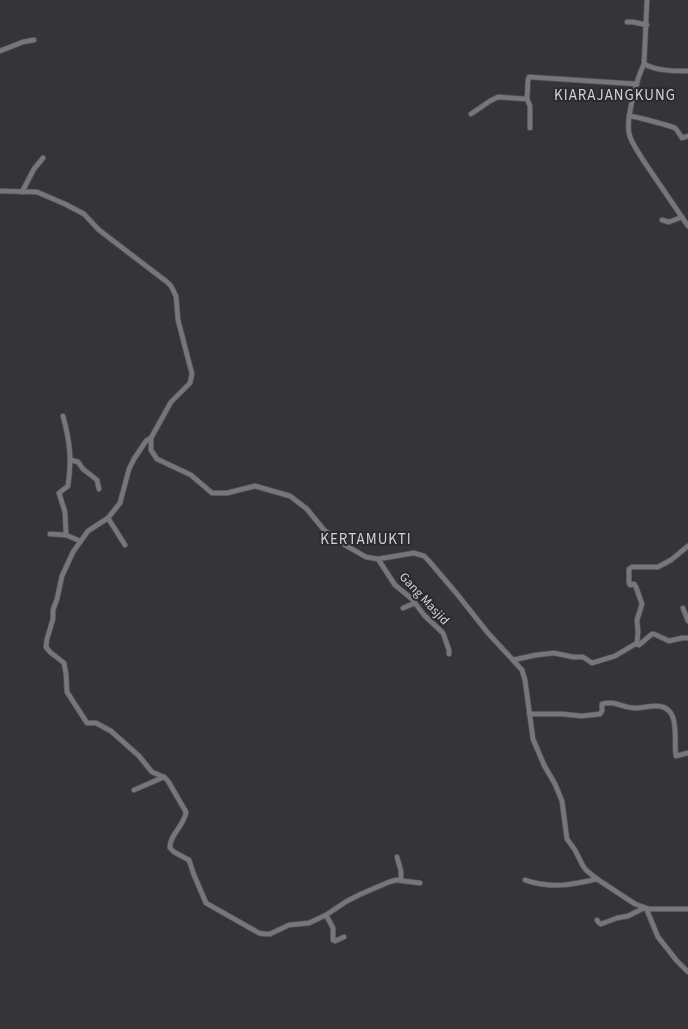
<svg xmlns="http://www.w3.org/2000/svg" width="688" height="1029" font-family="'Source Sans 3',sans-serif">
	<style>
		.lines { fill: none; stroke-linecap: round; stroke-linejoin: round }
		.minor-casing { stroke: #545256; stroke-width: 6 }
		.minor { stroke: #78767a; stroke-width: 4.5 }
		.labels { text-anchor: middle; stroke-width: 4; stroke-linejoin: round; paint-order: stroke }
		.street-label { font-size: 13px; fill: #d4d3d5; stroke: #2b2a2d }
		.quarter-label { font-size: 15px; letter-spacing: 1px; fill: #d4d3d5; stroke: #2b2a2d }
	</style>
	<rect width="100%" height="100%" fill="#353437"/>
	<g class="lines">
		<defs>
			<g id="minor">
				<path d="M647 0 644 64C657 71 674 71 688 71"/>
				<path d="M627 22H633L647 25"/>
				<path d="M0 51 23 42 34 40"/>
				<path d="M644 64C637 78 626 118 629 133 631 143 638 151 643 160 658 182 673 204 688 226"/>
				<path d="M527 99 530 106V128"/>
				<path d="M471 114 490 101 498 97 527 99 528 80 529 77 637 84"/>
				<path d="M629 116C634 116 671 126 675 128 678 131 680 135 682 138L688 136"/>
				<path d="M0 191 37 192 65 204 84 214 99 230 167 282 171 286 176 296 178 320 192 374 190 383 171 402 151 438V450L157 459 191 475 212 493H227L255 486 290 496 307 509 324 530 345 545 366 557 378 559 414 553 424 556 429 561 457 594 488 633 522 670 525 680 533 739 544 765 555 784 562 801 567 839 575 850 583 866 586 870 597 879 635 904 649 909H688"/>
				<path d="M22 192 34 169 43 158"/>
				<path d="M662 220 669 222 682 217"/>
				<path d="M63 416C70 442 72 459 68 486L59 493 65 512 66 535"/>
				<path d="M151 438 146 441 134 459 129 469 120 503 108 518 88 531 73 552 62 576 57 599 53 610V619L47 639 46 647 50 652 64 663 66 674 67 692 87 723H96L111 731 139 756 152 772 164 777 168 781 186 812C185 825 169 835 170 848L174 852 189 860 194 875 206 903 259 933 264 934H270L289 925 309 923 326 915 347 901 361 894 389 882 396 880 420 883"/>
				<path d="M71 460 78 462 83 469 97 480 99 489"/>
				<path d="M108 518 125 545"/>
				<path d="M50 534 66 535 80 541"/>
				<path d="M378 559 395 585 412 599 424 615 443 633 449 650V654"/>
				<path d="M403 608 415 603"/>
				<path d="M683 608 688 621"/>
				<path d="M636 644 639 645 652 634H654L669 641 682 638H688"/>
				<path d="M513 660 536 655 554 653 573 657H583L592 663 615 656 637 643 638 632 637 620 642 604 636 587 634 584 630 585 629 583V569L632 567H658L671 560 688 546"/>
				<path d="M529 714H562L582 716 600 714 602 711V704C614 700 623 708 635 708 642 708 649 706 656 706 682 706 673 739 676 756L688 753"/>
				<path d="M134 790 164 777"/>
				<path d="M397 857 401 871V880"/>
				<path d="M525 880C551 889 571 885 597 879"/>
				<path d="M646 908 658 937 677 961 688 972"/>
				<path d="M326 915 333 928V940L335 941 344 937"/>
				<path d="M597 920 599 923 601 924 617 918 628 916 644 908"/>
			</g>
		</defs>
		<use href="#minor" class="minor-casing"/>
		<use href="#minor" class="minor"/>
	</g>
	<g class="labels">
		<g class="street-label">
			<text transform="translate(425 598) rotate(47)" y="5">Gang Masjid</text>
		</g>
		<g class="quarter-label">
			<text x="615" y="100">KIARAJANGKUNG</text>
			<text x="366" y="544">KERTAMUKTI</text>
		</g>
	</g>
</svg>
